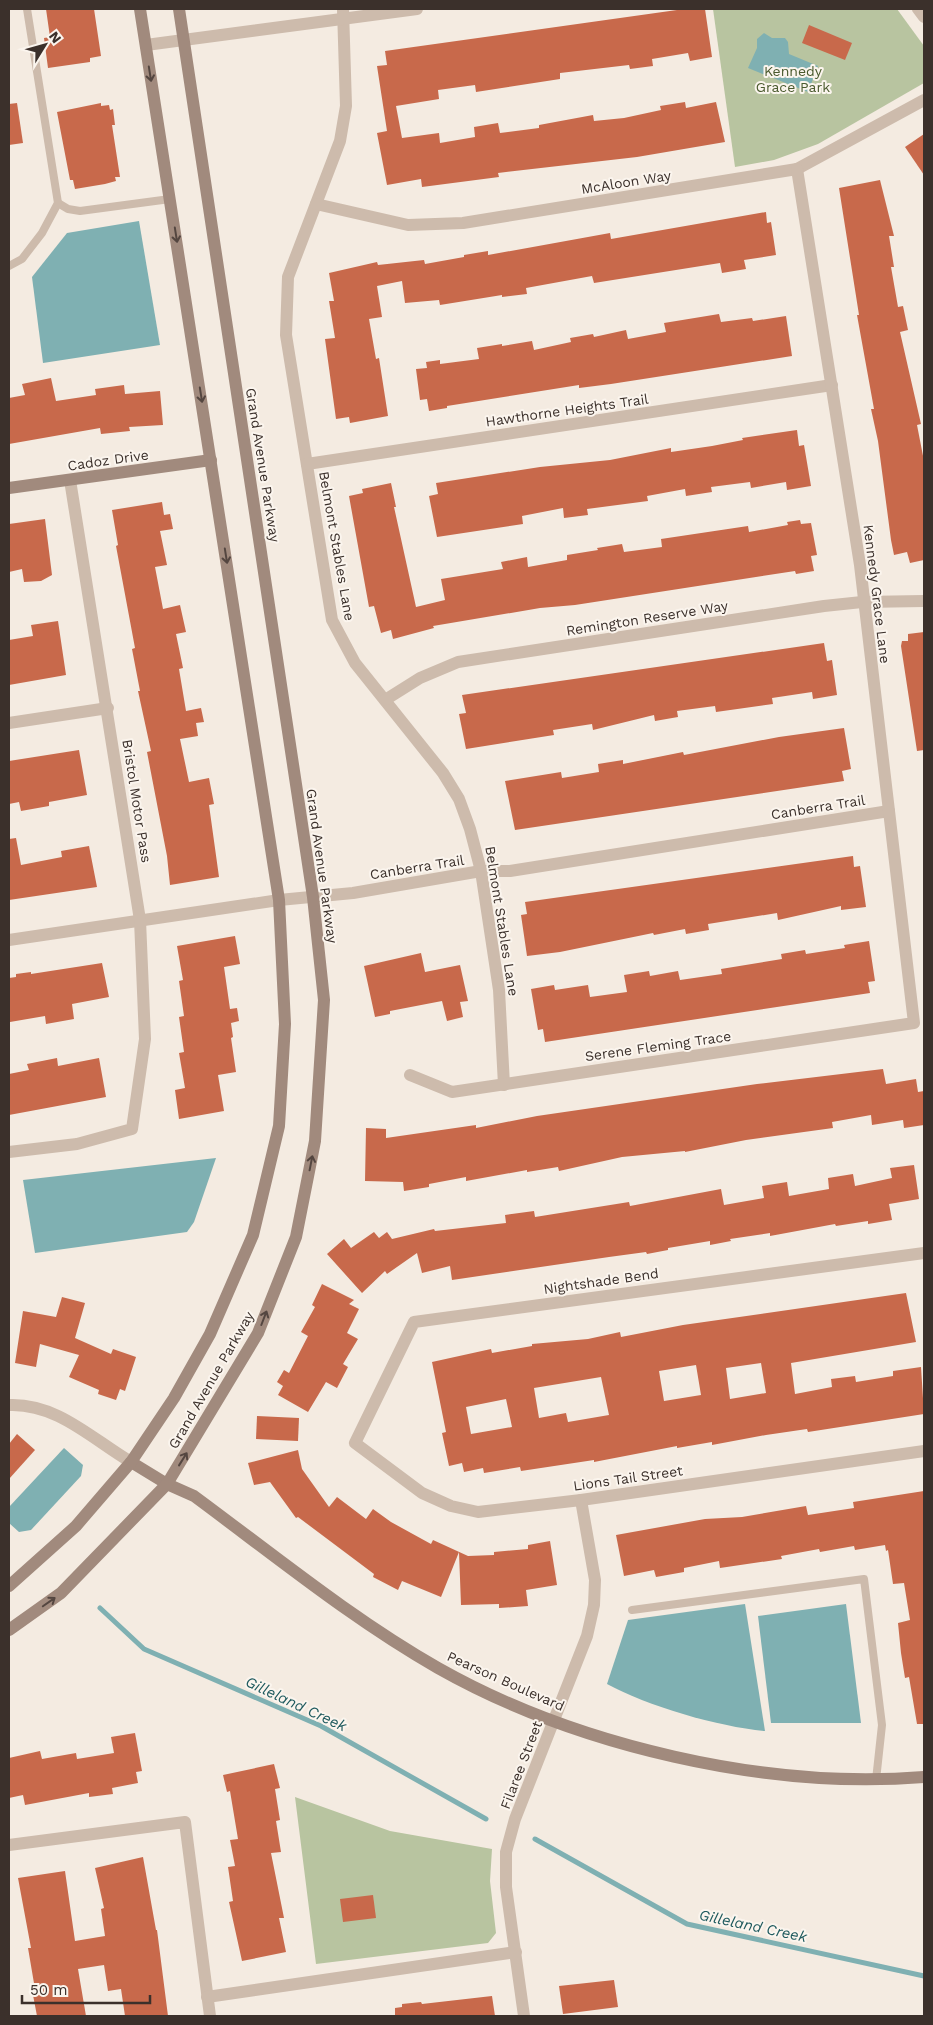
<svg xmlns="http://www.w3.org/2000/svg" width="933" height="2025" font-family="'Work Sans',sans-serif">
	<style>
		.green { fill: #b8c4a0 }
		.water { fill: #7fb0b2 }
		.lines { fill: none; stroke-linecap: round; stroke-linejoin: round }
		.stream { stroke: #7fb0b2; stroke-width: 5 }
		.building { fill: #c8694b; fill-rule: evenodd }
		.lane { stroke: #cdbbac; stroke-width: 8 }
		.street { stroke: #cdbbac; stroke-width: 12 }
		.secondary { stroke: #a18a7d; stroke-width: 12 }
		.oneway { stroke: #544640 }
		.labels { text-anchor: middle; stroke-width: 4; stroke-linejoin: round; paint-order: stroke }
		.park-label { font-size: 14px; fill: #4a5a2e; stroke: #fbf5ee }
		.street-label { font-size: 14px; fill: #3b302b; stroke: #fbf5ee }
		.water-label { font-size: 15px; font-style: italic; fill: #1f5a5e; stroke: #fbf5ee }
	</style>
	<rect width="100%" height="100%" fill="#f4ebe1"/>
	<g class="green">
		<path d="M713 9H897L924 46V83L818 144 774 160 735 167Z"/>
		<path d="M295 1797 390 1831 492 1849 490 1881 496 1933 488 1943 316 1964Z"/>
	</g>
	<g class="water">
		<path d="M764 33 772 38H785L788 42 789 54 818 66 808 92 748 68 757 48V39Z"/>
		<path d="M139 221 160 345 43 363 32 277 67 233Z"/>
		<path d="M216 1158 194 1222 187 1232 35 1253 23 1180Z"/>
		<path d="M64 1448 83 1465 81 1476 31 1530 19 1532 9 1523V1507Z"/>
		<path d="M745 1604 765 1731C719 1727 647 1706 607 1684L628 1620Z"/>
		<path d="M846 1604 861 1723H771L758 1616Z"/>
	</g>
	<g class="lines">
		<g class="stream">
			<path d="M100 1608 144 1649 321 1726 486 1819"/>
			<path d="M535 1839 687 1924 924 1976"/>
		</g>
	</g>
	<g class="building">
		<path d="M46 9H94L101 56 90 58V62L48 68 44 38 50 37Z"/>
		<path d="M684 9H705L712 57 690 61 688 53 652 59 653 66 630 69 629 65 560 73V79L476 92 475 85 438 90 439 99 396 106 402 138 439 133 440 143 475 137 474 127 498 123 500 133 539 128V125L593 115 594 121 624 118 661 110 660 106 685 102 686 108 716 102 725 142 637 157 498 173 499 177 422 187 421 179 387 185 377 133 387 131 377 66 387 65 385 51Z"/>
		<path d="M809 25 852 43 845 60 802 43Z"/>
		<path d="M17 103 23 143 9 145V104Z"/>
		<path d="M101 103V106L109 105 110 110 113 109 115 125H112L120 177H115L116 181 105 184 75 189 73 180H70L57 112Z"/>
		<path d="M924 134V175L905 147Z"/>
		<path d="M880 180 894 236H889L894 267H891L898 307 903 306 908 330 900 332 921 424 917 425 924 461V560L910 563 907 552 894 555 891 540 878 441 871 409H874L857 315H859L839 188Z"/>
		<path d="M766 212 767 223 771 222 776 255 744 260 746 269 722 273 720 263 594 283 592 276 526 288 527 294 502 297V295L440 305 439 300 405 303 402 281 377 286 382 317 369 319 376 359 379 358 388 416 350 423 349 417 336 419 325 339 335 338 329 301H334L329 273 377 262 378 265 424 260 425 264 464 257V255L488 251V255L610 233 611 239Z"/>
		<path d="M719 314 721 322 752 318 753 321 786 316 792 356 611 384 579 388V385L447 406V408L429 411 427 399 420 400 416 369 427 368 426 362 440 360V364L479 359 477 348 502 344V346L532 341 534 350 571 342 570 338 593 334 594 337 626 330 628 339 666 332 664 323Z"/>
		<path d="M51 378 56 401 96 395 95 389 124 385 125 394 160 391 163 425 129 427 130 431 101 434 100 428 9 444V398L25 395 22 384Z"/>
		<path d="M797 430 799 446 804 445 811 486 787 490 786 482 751 488 750 482 711 487 712 492 686 496 685 489 647 496 648 501 587 509 588 515 564 518 563 508 522 516 523 524 437 537 429 496 438 494 436 483 540 467 610 460 671 448V452L712 446 743 440 742 438Z"/>
		<path d="M391 483 396 507H394L416 607 445 600 441 579 503 569 501 562 527 557 528 567 567 560V555L598 550 597 548 622 544 624 552 662 547 661 539 748 526 749 532 788 525 787 522 800 520 801 524 811 523 817 555 811 556 814 571 796 574 795 571 575 605 540 608 433 626 434 628 393 639 391 630 381 633 374 606 369 607 349 496 363 493 362 489Z"/>
		<path d="M162 502 164 515 170 514 173 529 160 531 167 565 155 567 163 609 180 605 186 632 176 634 183 668 179 669 186 711 201 708 204 722 196 723 198 736 180 739 189 782 209 778 214 804 209 805 219 877 170 885 167 856 147 752 151 751 138 691H140L132 649 135 648 116 546 118 545 112 510Z"/>
		<path d="M45 519 52 575 41 581 24 582 22 569 9 572V524Z"/>
		<path d="M58 621 66 675 9 685V640L33 636 31 625Z"/>
		<path d="M924 632V750L917 751 901 646 902 641H908V634Z"/>
		<path d="M824 643 827 661 832 660 837 695 813 699 812 692 772 698 773 704 716 712 715 706 677 711 678 717 655 721 654 715 593 730 592 724 553 730 554 735 466 749 459 714 466 713 462 695Z"/>
		<path d="M844 728 851 769 842 771 844 781 515 830 505 781 561 772 562 778 599 772 598 764 623 760V764L683 752 684 755 779 737Z"/>
		<path d="M79 750 87 795 49 802V806L21 811 19 802 9 804V761Z"/>
		<path d="M16 838 21 865 62 857 61 851 89 846 97 887 9 900V839Z"/>
		<path d="M853 856 854 867 860 866 866 907 841 910V906L778 920 777 913 708 924 709 930 686 934 685 929 654 935 653 933 560 952 527 956 521 915 527 914 525 902Z"/>
		<path d="M235 936 240 964 224 967 230 1009 237 1008 239 1021 231 1023 233 1037 231 1038 236 1072 218 1075 224 1111 179 1119 175 1090 185 1088 179 1053 184 1052 179 1017 184 1016 179 981 183 980 177 946Z"/>
		<path d="M869 941 875 981 868 982 870 993 545 1042 543 1029 538 1030 531 989 554 985 555 990 588 985 590 997 627 992 624 975 649 971 650 976 678 971 680 980 722 974 721 969 782 959 781 954 805 950 806 954 845 948 844 945Z"/>
		<path d="M421 953 425 972 460 965 468 1001 460 1002 463 1017 447 1021 442 1001 390 1011V1014L375 1017 364 966Z"/>
		<path d="M102 963 109 997 72 1004 74 1019 46 1024 45 1016 10 1022 9 978 16 977V974L31 972V974Z"/>
		<path d="M57 1058 58 1066 99 1058 106 1097 9 1115V1074L29 1070 27 1064Z"/>
		<path d="M883 1069 886 1084 916 1079 918 1092 924 1091V1125L904 1128 903 1120 872 1125 871 1115 832 1122 833 1128 746 1140 685 1152V1151L622 1157 559 1171 558 1167 527 1172V1170L466 1181V1177L429 1184V1187L404 1191 403 1182 365 1181 366 1128 386 1129V1138L476 1125V1128L537 1116 757 1084Z"/>
		<path d="M914 1165 919 1199 889 1204 892 1220 868 1224V1221L836 1226 835 1224 770 1236V1233L730 1239 731 1241 710 1245V1241L668 1248V1250L647 1254 646 1252 609 1257 452 1280 450 1266 422 1273 417 1253 387 1274 385 1271 362 1293 327 1254 344 1239 351 1248 374 1232 379 1238 387 1232 392 1239 434 1229 435 1231 506 1223 505 1215 534 1211 535 1217 629 1202 630 1206 721 1189 724 1205 764 1198 762 1186 787 1182 789 1196 829 1189 828 1178 853 1174 855 1186 892 1178 890 1168Z"/>
		<path d="M322 1284 354 1300 349 1304 359 1309 347 1333 358 1339 343 1364 348 1367 337 1388 326 1382 308 1412 278 1395 283 1386 277 1382 284 1370 289 1373 308 1336 301 1332 315 1307 312 1305Z"/>
		<path d="M906 1293 916 1342 791 1363 795 1394 832 1387 831 1379 855 1376 856 1382 893 1376V1371L921 1367 924 1414 808 1432 807 1429 766 1435 712 1445V1442L677 1448V1446L594 1462V1460L521 1471 520 1467 484 1473 483 1468 464 1472 462 1463 449 1466 442 1433 446 1432 432 1362 491 1349 492 1353 532 1346V1344L588 1339 620 1332 621 1337 683 1325ZM761 1363 766 1393 730 1399 726 1368ZM696 1365 701 1395 664 1401 659 1371ZM601 1377 609 1415 568 1422 566 1413 539 1418 534 1388ZM506 1399 512 1427 471 1434 466 1407Z"/>
		<path d="M62 1297 85 1303 75 1338 111 1354 113 1349 136 1357 125 1391 120 1389 116 1400 98 1394 99 1390 69 1377 79 1355 40 1344 36 1367 15 1363 23 1311 56 1317Z"/>
		<path d="M257 1416 299 1418 298 1441 256 1439Z"/>
		<path d="M17 1434 35 1450 9 1479V1444Z"/>
		<path d="M298 1450 302 1469 329 1507 337 1497 366 1519 373 1509 391 1522 431 1544 433 1540 468 1556 494 1555V1552L528 1549V1545L550 1541 557 1585 526 1590 528 1606 499 1608V1604L461 1605 459 1552 441 1597 402 1581 398 1590 373 1577 374 1574 298 1517 296 1518 270 1482 254 1485 248 1463Z"/>
		<path d="M924 1491V1724H917L909 1677 905 1678 901 1653 898 1623 910 1620 904 1583 893 1584 888 1550 886 1551 885 1545 855 1550 854 1546 820 1552 819 1549 781 1556 782 1559 720 1568 719 1561 684 1568V1572L656 1577 654 1570 624 1576 616 1535 705 1519 742 1517 806 1506 808 1515 854 1508 853 1502Z"/>
		<path d="M135 1733 142 1771 136 1772 138 1783 112 1788 113 1794 89 1797V1793L25 1805 23 1795 9 1798V1758L40 1751 42 1759 76 1753 77 1759 114 1753 111 1737Z"/>
		<path d="M274 1764 280 1788 275 1789 280 1820 276 1821 281 1852 271 1853 284 1918H279L286 1952 242 1961 229 1902 233 1901 228 1867 235 1866 230 1840 238 1839 230 1791 227 1792 223 1775Z"/>
		<path d="M143 1857 156 1930H157L168 2016H125L121 1989 108 1991 104 1965 78 1969 86 2016H37L33 1995H36L28 1948H31L18 1878 65 1871 75 1941 105 1936 101 1909 104 1908 95 1868Z"/>
		<path d="M373 1895 376 1918 343 1922 340 1899Z"/>
		<path d="M614 1980 618 2007 563 2014 559 1986Z"/>
		<path d="M492 1996 495 2016H395V2008L402 2007V2004L421 2002 422 2004Z"/>
	</g>
	<g class="lines">
		<g class="lane">
			<path d="M58 203 68 209 80 211 170 199"/>
			<path d="M9 266 22 259 42 233 58 203 27 9"/>
			<path d="M632 1610 864 1579 882 1725 876 1780"/>
		</g>
		<g class="street">
			<path d="M343 9 346 106 340 141 288 277 286 335 332 620 355 663 443 773 459 799 470 829 481 871 499 990 504 1085"/>
			<path d="M918 9 924 17"/>
			<path d="M146 45 417 9"/>
			<path d="M316 204 408 225 463 223 797 169 924 100"/>
			<path d="M307 464 832 385"/>
			<path d="M385 700 420 678 458 662 824 606 862 602 924 601"/>
			<path d="M9 723 108 708"/>
			<path d="M9 940 279 900 353 893 481 871H510L889 811"/>
			<path d="M410 1075 452 1092 914 1023 860 565 797 169"/>
			<path d="M9 1152 77 1144 132 1129 145 1039 140 920 70 480"/>
			<path d="M924 1253 414 1322 355 1443 422 1493 451 1506 478 1512 581 1500 924 1451"/>
			<path d="M9 1405C57 1403 92 1439 131 1462"/>
			<path d="M9 1845 185 1822 210 2016"/>
			<path d="M207 1997 516 1952"/>
			<path d="M524 2016 506 1887V1852L515 1819 587 1636 594 1605 595 1580 581 1500"/>
		</g>
		<g class="secondary">
			<path d="M9 488 211 460"/>
			<path d="M131 1462 167 1484 194 1496C274 1555 352 1619 438 1668 576 1746 767 1790 924 1777"/>
			<path d="M9 1586 76 1526 131 1462 174 1398 210 1334 253 1235 279 1126 285 1024 279 900 140 9"/>
			<path d="M9 1630 61 1593 167 1484 258 1333 296 1237 315 1141 324 1000 313 897 179 9"/>
		</g>
	</g>
	<defs><path id="oneway-shaft" d="M-6 0H5M1.5-3L5.5 0L1.5 3" fill="none" stroke-width="1.6" stroke-linecap="round" stroke-linejoin="round" transform="scale(1.25)"/></defs>
	<g class="oneway">
		<use href="#oneway-shaft" transform="translate(150 74) rotate(81)"/>
		<use href="#oneway-shaft" transform="translate(176 235) rotate(81)"/>
		<use href="#oneway-shaft" transform="translate(201 395) rotate(81)"/>
		<use href="#oneway-shaft" transform="translate(226 556) rotate(81)"/>
		<use href="#oneway-shaft" transform="translate(311 1163) rotate(-79)"/>
		<use href="#oneway-shaft" transform="translate(264 1318) rotate(-69)"/>
		<use href="#oneway-shaft" transform="translate(183 1459) rotate(-58)"/>
		<use href="#oneway-shaft" transform="translate(49 1602) rotate(-35)"/>
	</g>
	<g class="labels">
		<g class="park-label">
			<text x="793" y="76">Kennedy<tspan x="793" dy="16">Grace Park</tspan></text>
		</g>
		<g class="street-label">
			<text transform="translate(626 182) rotate(-9)" y="5">McAloon Way</text>
			<text transform="translate(567 410) rotate(-8)" y="5">Hawthorne Heights Trail</text>
			<text transform="translate(108 460) rotate(-8)" y="5">Cadoz Drive</text>
			<text transform="translate(263 465) rotate(81)" y="5">Grand Avenue Parkway</text>
			<text transform="translate(337 546) rotate(80)" y="5">Belmont Stables Lane</text>
			<text transform="translate(877 594) rotate(83)" y="5">Kennedy Grace Lane</text>
			<text transform="translate(647 618) rotate(-9)" y="5">Remington Reserve Way</text>
			<text transform="translate(137 801) rotate(81)" y="5">Bristol Motor Pass</text>
			<text transform="translate(818 807) rotate(-9)" y="5">Canberra Trail</text>
			<text transform="translate(322 866) rotate(82)" y="5">Grand Avenue Parkway</text>
			<text transform="translate(417 867) rotate(-9)" y="5">Canberra Trail</text>
			<text transform="translate(502 921) rotate(81)" y="5">Belmont Stables Lane</text>
			<text transform="translate(658 1046) rotate(-8)" y="5">Serene Fleming Trace</text>
			<text transform="translate(601 1281) rotate(-8)" y="5">Nightshade Bend</text>
			<text transform="translate(211 1380) rotate(-60)" y="5">Grand Avenue Parkway</text>
			<text transform="translate(628 1478) rotate(-8)" y="5">Lions Tail Street</text>
			<text transform="translate(506 1681) rotate(24)" y="5">Pearson Boulevard</text>
			<text transform="translate(521 1765) rotate(-69)" y="5">Filaree Street</text>
		</g>
		<g class="water-label">
			<text transform="translate(296 1704) rotate(25)" y="5">Gilleland Creek</text>
			<text transform="translate(753 1926) rotate(12)" y="5">Gilleland Creek</text>
		</g>
	</g>
	<rect width="933" height="2025" fill="none" stroke="#3b302b" stroke-width="20"/>
	<g transform="translate(45 45) rotate(53)" stroke="#fbf5ee" stroke-width="4" paint-order="stroke">
	<path d="M0-4L9 19L0 12L-9 19Z" fill="#3b302b"/>
	<text y="-8" font-size="14" font-weight="bold" text-anchor="middle" fill="#3b302b">N</text>
	</g>
	<path d="M22 1995v8h128v-8" fill="none" stroke="#3b302b" stroke-width="2.5"/>
	<text x="30" y="1995" font-size="15" fill="#3b302b" stroke="#fbf5ee" stroke-width="4" paint-order="stroke">50 m</text>
</svg>
